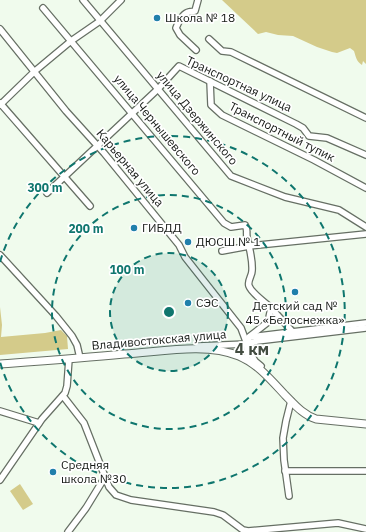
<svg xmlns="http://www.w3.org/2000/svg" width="366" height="532" font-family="'IBM Plex Sans',sans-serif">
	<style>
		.green { fill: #d4cb8a }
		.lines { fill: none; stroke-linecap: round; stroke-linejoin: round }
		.minor-casing { stroke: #666f64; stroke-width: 8 }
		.major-casing { stroke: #666f64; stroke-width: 9 }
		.minor { stroke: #fff; stroke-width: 5.5 }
		.major { stroke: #fff; stroke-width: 7 }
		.ring { fill: none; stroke: #0f766e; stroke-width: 2; stroke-dasharray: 7 5 }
		.poi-dot { fill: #207fab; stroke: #fff; stroke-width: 1.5 }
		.labels { text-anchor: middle; stroke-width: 3.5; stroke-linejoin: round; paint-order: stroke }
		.poi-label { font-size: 12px; fill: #161a16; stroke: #fff; text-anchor: start }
		.street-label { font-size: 12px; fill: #161a16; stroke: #fff }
		.district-label { font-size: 16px; font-weight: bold; fill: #434c41; stroke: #fff }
		.centre { fill: #0f766e; stroke: #fff; stroke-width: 2 }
		.ring-label { font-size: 12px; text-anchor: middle; font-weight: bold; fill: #0f766e; stroke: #fff; stroke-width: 3.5; stroke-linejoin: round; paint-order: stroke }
	</style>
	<rect width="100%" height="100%" fill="#f0fbed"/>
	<g class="green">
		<path d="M222 0H366V64L363 61 362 65C356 61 356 57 354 51L350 48 337 53 332 52 317 47 293 36 278 35 266 32 258 34Z"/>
		<path d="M0 307 2 325 1 337 45 333 61 330 67 336 68 349 0 355Z"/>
		<path d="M20 484 33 504 23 510 10 491Z"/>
	</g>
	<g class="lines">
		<defs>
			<g id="minor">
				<path d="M83 0 231 176 285 197 339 210 366 227"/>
				<path d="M43 8 224 223 231 227 245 225C248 229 246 232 247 237 249 248 253 259 252 271 252 276 247 281 249 286 252 294 265 302 271 308L268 322 249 337 247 344"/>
				<path d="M0 29 66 111 104 153 179 245 185 257 241 328 247 344V360"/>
				<path d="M209 39 222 51 231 52 366 118"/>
				<path d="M196 50 180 35 176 28C178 23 183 13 189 12 191 11 193 12 195 11L198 0"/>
				<path d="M210 81 211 105 222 115 314 160 366 188"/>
				<path d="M0 103 90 206"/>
				<path d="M0 105 35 71 71 41 100 21 121 0"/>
				<path d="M47 193 158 89 179 66 296 124 303 128 309 136 327 138 366 155"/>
				<path d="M222 251 249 246 366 234"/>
				<path d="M0 255 56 316 72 336 77 345 80 358"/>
				<path d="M271 308 292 331"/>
				<path d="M251 337 366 323"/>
				<path d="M198 346 247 344 257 341 366 328"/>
				<path d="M247 348 255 361 261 366"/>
				<path d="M63 396 84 423 109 487 116 495 131 500 214 512 223 515 243 530 248 531 338 523 366 529"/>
				<path d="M0 411 39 423"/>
				<path d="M285 471H366"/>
				<path d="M0 480 42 419 65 393 67 386 69 359"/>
				<path d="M289 496 284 460 283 438 286 421 291 401"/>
				<path d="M68 532 86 508 105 477"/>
			</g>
			<path id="major" d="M0 364C41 361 83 358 124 354 160 352 205 342 239 356 258 364 271 380 285 395 294 404 303 415 316 419L366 424"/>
		</defs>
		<use href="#minor" class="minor-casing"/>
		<use href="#major" class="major-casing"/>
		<use href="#minor" class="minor"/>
		<use href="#major" class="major"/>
	</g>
	<circle cx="169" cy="312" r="59" fill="#0f766e" fill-opacity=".12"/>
	<g class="ring">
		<circle cx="169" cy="312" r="59"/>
		<circle cx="169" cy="312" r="117"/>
		<path d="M0 262A176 176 0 1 1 0 362"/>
	</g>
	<g class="poi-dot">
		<circle cx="157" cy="18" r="4"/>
		<circle cx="134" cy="228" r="4"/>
		<circle cx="188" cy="242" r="4"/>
		<circle cx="295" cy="292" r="4"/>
		<circle cx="188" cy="303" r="4"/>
		<circle cx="53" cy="472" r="4"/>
	</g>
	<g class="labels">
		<g class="poi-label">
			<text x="165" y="22">Школа № 18</text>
			<text x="142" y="232">ГИБДД</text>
			<text x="196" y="246">ДЮСШ № 1</text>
			<text x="196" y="307">СЭС</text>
			<text x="295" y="310" text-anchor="middle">Детский сад №<tspan x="295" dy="14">45 «Белоснежка»</tspan></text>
			<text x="61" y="469">Средняя<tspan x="61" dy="14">школа №30</tspan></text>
		</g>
		<g class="street-label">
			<text transform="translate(239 84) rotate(25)" y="4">Транспортная улица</text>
			<text transform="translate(197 118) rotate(50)" y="4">улица Дзержинского</text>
			<text transform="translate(157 125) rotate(50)" y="4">улица Чернышевского</text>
			<text transform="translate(282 132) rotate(27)" y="4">Транспортный тупик</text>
			<text transform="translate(130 168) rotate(50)" y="4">Карьерная улица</text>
			<text transform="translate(159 340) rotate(-5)" y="4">Владивостокская улица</text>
		</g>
		<g class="district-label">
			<text x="252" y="355">4 км</text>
		</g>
	</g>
	<circle cx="169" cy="312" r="6" class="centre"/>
	<g class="ring-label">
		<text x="45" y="192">300 m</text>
		<text x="86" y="233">200 m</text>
		<text x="127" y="274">100 m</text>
	</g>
</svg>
